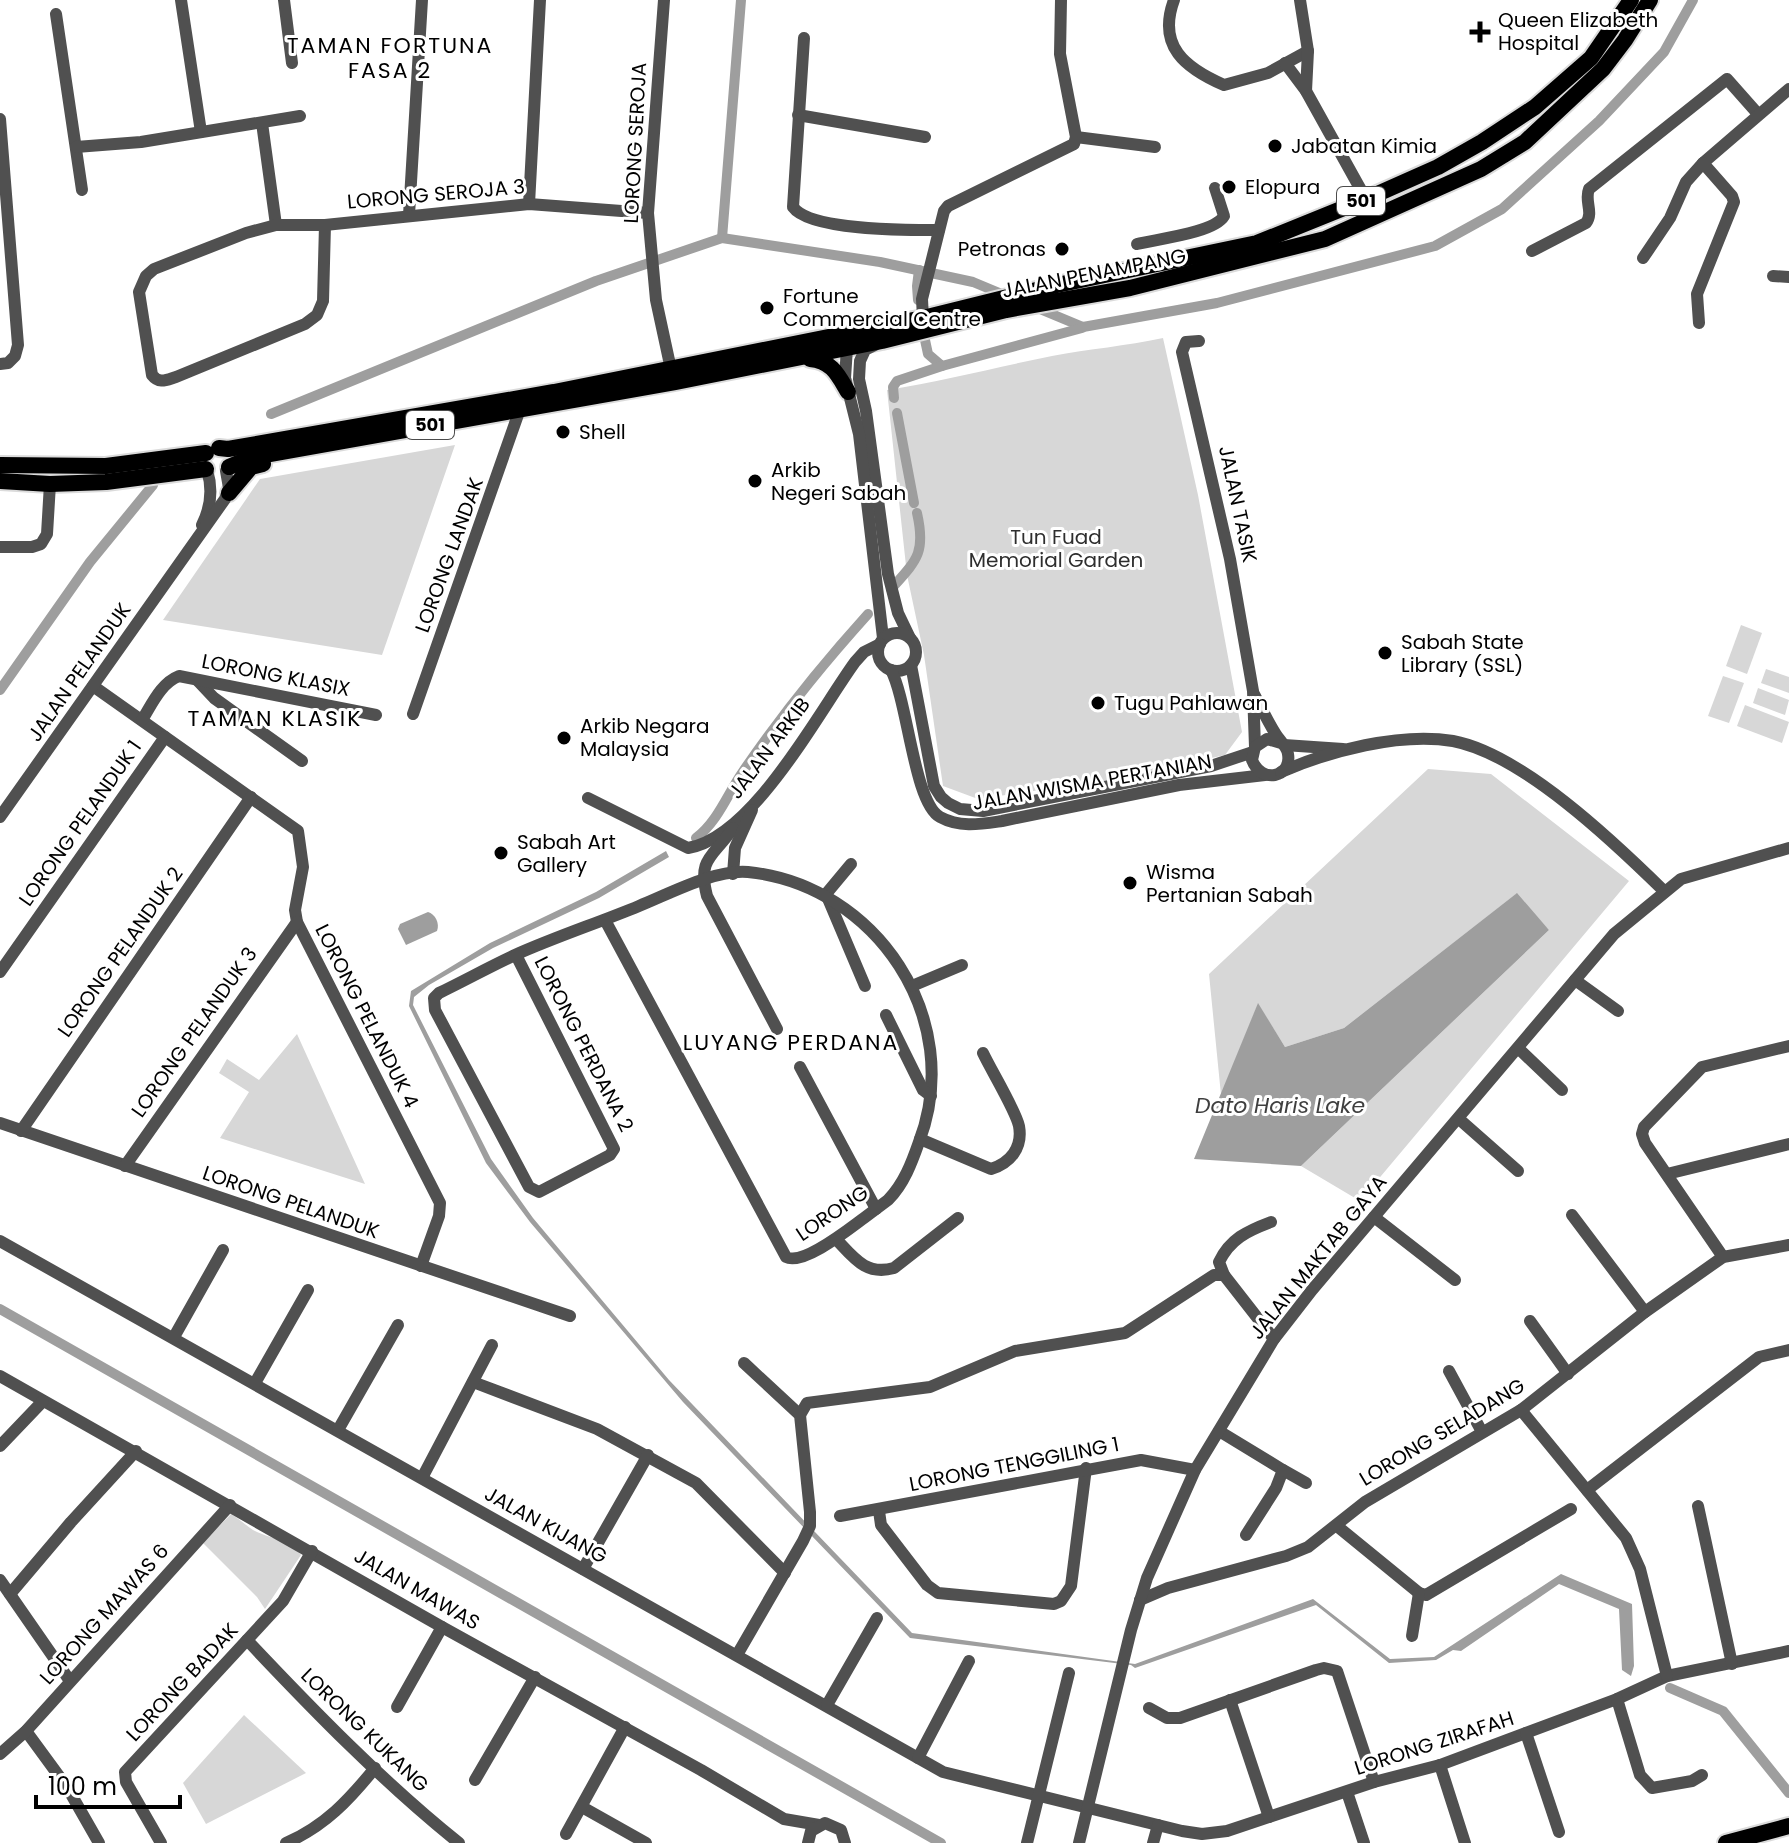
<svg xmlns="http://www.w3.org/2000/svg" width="1789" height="1843" font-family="Poppins,sans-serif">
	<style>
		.green { fill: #d7d7d7 }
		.water { fill: #9e9e9e }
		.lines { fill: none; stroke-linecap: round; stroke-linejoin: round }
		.canal { stroke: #9e9e9e; stroke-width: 10 }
		.major-casing { stroke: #dbdbdb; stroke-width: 20 }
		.minor { stroke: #505050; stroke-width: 12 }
		.major { stroke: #000; stroke-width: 16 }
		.poi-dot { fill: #000; stroke: #fff; stroke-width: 3 }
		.labels { text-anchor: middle; stroke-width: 6; stroke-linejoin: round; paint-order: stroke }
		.shield { fill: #fff; stroke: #4c4c4c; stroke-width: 2 }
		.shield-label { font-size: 18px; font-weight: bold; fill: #000 }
		.poi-label { font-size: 20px; fill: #000; stroke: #fff; text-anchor: start }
		.street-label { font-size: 20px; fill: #000; stroke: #fff }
		.park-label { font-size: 20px; fill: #2e2e2e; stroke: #fff }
		.neighbourhood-label { font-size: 22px; letter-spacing: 2px; fill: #000; stroke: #fff }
		.water-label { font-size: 22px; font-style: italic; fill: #3f3f3f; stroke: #fff }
	</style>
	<rect width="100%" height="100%" fill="#fff"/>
	<g class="green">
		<path d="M1163 338 1198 495 1242 732 1225 755 1118 779 978 799 943 786 924 655 907 575 887 390C943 381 997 367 1052 356 1089 349 1126 346 1163 338Z"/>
		<path d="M455 445 382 655 163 620 260 479Z"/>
		<path d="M1741 625 1762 633 1747 674 1726 666Z"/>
		<path d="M1766 669 1789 677V693L1761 683Z"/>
		<path d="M1723 676 1744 683 1729 723 1708 716Z"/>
		<path d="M1758 688 1789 700 1785 715 1753 703Z"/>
		<path d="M1745 705 1789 722 1782 743 1737 726Z"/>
		<path d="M1428 769 1491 774 1629 881 1360 1201 1301 1166 1549 930 1516 894 1344 1028 1285 1047 1258 1004 1221 1095 1209 974Z"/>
		<path d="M297 1034 365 1184 220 1138 249 1092 219 1073 227 1059 259 1080Z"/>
		<path d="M231 1514C240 1519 245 1525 253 1530 269 1539 290 1539 301 1555L265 1609 257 1597 203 1543Z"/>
		<path d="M244 1715 306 1773 206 1824 183 1783Z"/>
	</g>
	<g class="water">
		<path d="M666 851 669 857 599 898 493 948 429 985 414 997 413 1005 491 1159 533 1218 669 1380 912 1633 1135 1664 1313 1599 1390 1659 1434 1657 1561 1574 1632 1604 1634 1666 1631 1676 1622 1670 1619 1609 1559 1584 1461 1651 1453 1650 1436 1660 1389 1663 1316 1605 1135 1668 1131 1665 910 1638 683 1402 530 1222 486 1163 409 1006 411 991 490 943 596 892Z"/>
		<path d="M1517 893 1549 930 1301 1166 1194 1159 1258 1003 1285 1047 1344 1028Z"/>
		<path d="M428 912C435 914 440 923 437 931L406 945 398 929 400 924Z"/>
	</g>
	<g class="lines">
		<g class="canal">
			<path d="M722 238 741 0"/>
			<path d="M918 300 917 286 919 270"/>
			<path d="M1035 307 1083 327 1217 303 1435 246 1502 209 1599 121 1664 52 1693 0"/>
			<path d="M922 326 928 354 942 366 1082 328"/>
			<path d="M894 398 893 387 897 381 942 366"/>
			<path d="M897 413 914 503"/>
			<path d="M271 414 596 281 722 238 880 262 973 282 1009 297"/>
			<path d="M891 589C917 560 926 553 917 513"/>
			<path d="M0 690 90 562 153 485"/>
			<path d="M696 838C718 821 727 795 742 773 780 717 822 665 868 614"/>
			<path d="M0 1309 941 1843"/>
			<path d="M1670 1688 1723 1711 1789 1793"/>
		</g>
		<defs>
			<g id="major">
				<path d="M810 359C832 361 838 375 848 392"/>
				<path d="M219 448 228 449 554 392 923 318 1057 285 1257 243 1366 199 1438 167 1482 142 1535 107 1591 58 1631 0"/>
				<path d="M0 465 106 466 206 453"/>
				<path d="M229 467 253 457 675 382 882 341 1006 310 1130 288 1325 239 1481 169 1525 142 1603 69 1625 40 1650 0"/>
				<path d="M0 481 50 484 106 482 206 469"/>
				<path d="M229 493 251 467 263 464"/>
				<path d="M1726 1843 1789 1826"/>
			</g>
		</defs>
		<use href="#major" class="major-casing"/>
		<g class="minor">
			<path d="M181 0 201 132"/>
			<path d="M284 0 292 63"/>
			<path d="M664 0 648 213 656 300 672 374"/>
			<path d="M1174 0C1157 46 1185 68 1224 85L1268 73 1308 51"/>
			<path d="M1300 0 1308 51 1306 91"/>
			<path d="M56 14 82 190"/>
			<path d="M804 38 793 207C810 231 910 230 939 230"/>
			<path d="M1285 63 1306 91 1366 199"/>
			<path d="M798 115 925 137"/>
			<path d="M0 119 18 345 15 356 8 363 0 364"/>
			<path d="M262 123 276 225"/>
			<path d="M1076 137 1155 147"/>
			<path d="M76 147 141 142 300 116"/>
			<path d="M529 204 540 0"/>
			<path d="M409 215 422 0"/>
			<path d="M325 225 323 301 317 315 305 324 176 377C166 380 159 384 152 375L139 292 146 276 154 269 246 233 276 225H325L529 204 648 213"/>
			<path d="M1137 244C1157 239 1214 233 1224 216L1215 188"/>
			<path d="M1532 251 1586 223C1594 212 1584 201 1589 189L1727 79 1758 114"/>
			<path d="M1643 258 1670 218 1686 182 1703 163 1789 89"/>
			<path d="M1773 276 1789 277"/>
			<path d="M923 318 922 299 944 211 948 206 1074 144 1076 137 1060 54 1061 0"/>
			<path d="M1699 323 1697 294 1734 202 1732 196 1703 163"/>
			<path d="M1199 341 1186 342 1182 352 1230 559 1253 691 1255 747"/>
			<path d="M875 345 865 350 860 361 859 379 866 411 888 574 898 613 910 638"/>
			<path d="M847 348 845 378 859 434 883 638"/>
			<path d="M202 525C211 507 213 489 207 470"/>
			<path d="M0 547H32L41 544 47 534 50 484"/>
			<circle cx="897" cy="652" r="19"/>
			<path d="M911 665 934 786 941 797 948 803 960 809 983 811 1211 766 1253 752"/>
			<path d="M891 670C908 702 914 803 940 817 960 828 981 824 1002 821L1179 785 1265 775"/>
			<path d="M197 680 214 698 302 761"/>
			<path d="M93 686 298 831 303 867 295 910 297 922 440 1203 439 1216 421 1266"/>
			<path d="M1254 694C1261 707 1267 720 1275 733 1279 740 1287 746 1288 754 1292 778 1261 784 1252 760L1255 747 1267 739 1281 743"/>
			<path d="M413 714 520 409"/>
			<path d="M142 720C152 704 161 683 179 676L376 715"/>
			<path d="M1284 745 1343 749"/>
			<path d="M1281 772C1329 751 1400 732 1453 741 1522 754 1614 842 1664 891"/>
			<path d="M588 798 688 848C753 837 818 713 855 662L864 652 880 644"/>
			<path d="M0 817 225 499 229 488 226 471"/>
			<path d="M733 828C714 857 697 857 707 896L777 1029"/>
			<path d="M851 864 826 894 865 986"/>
			<path d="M733 874 735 848 752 810"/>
			<path d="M516 955 614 1149 610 1155 539 1192 529 1187 435 1010 434 998 439 993C464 981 489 967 515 955 555 937 598 923 639 906 669 894 715 869 748 872 876 885 966 1019 919 1142 912 1162 904 1184 888 1200 880 1206 872 1212 864 1218 849 1229 803 1266 786 1257L605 920"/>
			<path d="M0 972 165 737"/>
			<path d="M1575 980 1618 1011"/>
			<path d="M912 986 962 965"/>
			<path d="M886 1015 923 1090 931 1096"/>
			<path d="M1519 1049 1562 1090"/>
			<path d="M800 1067 876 1209"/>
			<path d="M1459 1119 1518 1171"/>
			<path d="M0 1123 570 1316"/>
			<path d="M21 1131 251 797"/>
			<path d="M920 1139 991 1169C1010 1163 1023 1148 1019 1126 1016 1111 991 1070 983 1053"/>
			<path d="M125 1166 297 922"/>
			<path d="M1667 1174 1789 1144"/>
			<path d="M1572 1215 1645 1312"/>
			<path d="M1374 1217 1455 1280"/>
			<path d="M836 1239C854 1258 866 1276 894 1268L958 1218"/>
			<path d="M0 1241 943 1772 1182 1831 1202 1834 1227 1831 1374 1782 1440 1765 1617 1699 1667 1676 1789 1651"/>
			<path d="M1723 1257 1645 1143 1642 1134 1644 1127 1702 1067 1789 1046"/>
			<path d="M1224 1275 1219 1262C1230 1239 1247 1231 1271 1222"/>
			<path d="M1530 1321 1568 1374"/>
			<path d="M174 1337 223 1250"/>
			<path d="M1449 1371 1482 1432"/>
			<path d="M0 1376 442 1627 701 1770 784 1819 819 1825"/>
			<path d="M473 1382 597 1429 696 1483 785 1573"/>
			<path d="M255 1383 308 1290"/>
			<path d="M1521 1410 1626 1538 1640 1569 1667 1676"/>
			<path d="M800 1415 807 1403 930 1387 1015 1351 1125 1333 1214 1275H1224L1274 1339"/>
			<path d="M338 1430 398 1325"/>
			<path d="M1219 1431 1283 1470 1276 1488 1246 1535"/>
			<path d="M0 1446 43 1401"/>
			<path d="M1283 1470 1306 1483"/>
			<path d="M422 1478 492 1345"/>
			<path d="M1587 1490 1759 1357 1789 1350"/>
			<path d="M1698 1506 1732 1664"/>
			<path d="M879 1511 881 1525 927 1585 938 1593 1054 1604 1061 1601 1071 1586 1086 1468"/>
			<path d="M840 1516 1141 1460 1195 1470"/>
			<path d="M1337 1526 1419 1593 1426 1595 1571 1509"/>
			<path d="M583 1569 648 1455"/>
			<path d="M0 1580 70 1681"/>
			<path d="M10 1594 71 1522 136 1451"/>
			<path d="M1140 1600 1168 1588 1286 1556 1308 1547 1365 1502 1521 1410 1645 1312 1723 1257 1789 1245"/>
			<path d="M1412 1636 1419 1593"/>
			<path d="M247 1640C314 1711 383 1782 459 1843"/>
			<path d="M737 1655 803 1541 810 1526V1512L800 1415 744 1363"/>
			<path d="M1617 1699 1640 1775 1652 1788 1692 1781 1702 1775"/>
			<path d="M1230 1700 1269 1817"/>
			<path d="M827 1705 877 1618"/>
			<path d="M397 1707 442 1627"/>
			<path d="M1149 1708 1167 1718H1180L1316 1670 1324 1668 1337 1671 1374 1782"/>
			<path d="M26 1731 67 1787 99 1843"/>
			<path d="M1526 1733 1559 1832"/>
			<path d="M0 1754 26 1731 230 1505"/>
			<path d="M918 1758 969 1661"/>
			<path d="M1440 1765 1465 1843"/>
			<path d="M475 1780 535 1677"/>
			<path d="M1347 1792 1364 1843"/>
			<path d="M582 1807 646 1843"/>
			<path d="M566 1834 625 1727"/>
			<path d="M161 1843 126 1782 125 1772 283 1601 312 1551"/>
			<path d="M286 1843C325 1826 349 1800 375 1768"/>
			<path d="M808 1843 811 1831 825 1823 841 1830 845 1843"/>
			<path d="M1027 1843 1069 1673"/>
			<path d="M1079 1843 1131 1630 1147 1578 1195 1470 1274 1339 1312 1290 1614 934 1681 879 1789 848"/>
			<path d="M1153 1843 1158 1825"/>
		</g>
		<use href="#major" class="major"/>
	</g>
	<g class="poi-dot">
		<path d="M1476 20h8v8h8v8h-8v8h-8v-8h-8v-8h8z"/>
		<circle cx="1275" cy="146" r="8"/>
		<circle cx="1229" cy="187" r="8"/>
		<circle cx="1062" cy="249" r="8"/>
		<circle cx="767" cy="308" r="8"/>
		<circle cx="563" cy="432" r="8"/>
		<circle cx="755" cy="481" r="8"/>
		<circle cx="1385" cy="653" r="8"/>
		<circle cx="1098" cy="703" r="8"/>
		<circle cx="564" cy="738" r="8"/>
		<circle cx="501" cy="853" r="8"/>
		<circle cx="1130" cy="883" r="8"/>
	</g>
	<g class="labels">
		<g class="shield">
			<rect x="1337" y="187" width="48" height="28" rx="6"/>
			<rect x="406" y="411" width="48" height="28" rx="6"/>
		</g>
		<g class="shield-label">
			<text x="1361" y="207">501</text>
			<text x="430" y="431">501</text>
		</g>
		<g class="poi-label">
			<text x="1498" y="27">Queen Elizabeth<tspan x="1498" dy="23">Hospital</tspan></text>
			<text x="1291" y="153">Jabatan Kimia</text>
			<text x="1245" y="194">Elopura</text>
			<text x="1046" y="256" text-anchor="end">Petronas</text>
			<text x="783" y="303">Fortune<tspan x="783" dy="23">Commercial Centre</tspan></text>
			<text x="579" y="439">Shell</text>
			<text x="771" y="477">Arkib<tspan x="771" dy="23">Negeri Sabah</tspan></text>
			<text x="1401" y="649">Sabah State<tspan x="1401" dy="23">Library (SSL)</tspan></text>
			<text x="1114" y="710">Tugu Pahlawan</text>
			<text x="580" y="733">Arkib Negara<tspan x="580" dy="23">Malaysia</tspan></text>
			<text x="517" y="849">Sabah Art<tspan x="517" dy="23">Gallery</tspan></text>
			<text x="1146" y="879">Wisma<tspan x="1146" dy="23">Pertanian Sabah</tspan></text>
		</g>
		<g class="street-label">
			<text transform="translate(635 143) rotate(-87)" y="7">LORONG SEROJA</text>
			<text transform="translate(436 194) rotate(-5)" y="7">LORONG SEROJA 3</text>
			<text transform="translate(1094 273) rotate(-11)" y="7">JALAN PENAMPANG</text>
			<text transform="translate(1238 504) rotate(78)" y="7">JALAN TASIK</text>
			<text transform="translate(449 555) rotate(-70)" y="7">LORONG LANDAK</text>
			<text transform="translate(79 672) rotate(-55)" y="7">JALAN PELANDUK</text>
			<text transform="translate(276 675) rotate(11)" y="7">LORONG KLASIX</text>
			<text transform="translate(769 748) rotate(-53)" y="7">JALAN ARKIB</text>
			<text transform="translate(1092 782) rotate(-10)" y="7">JALAN WISMA PERTANIAN</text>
			<text transform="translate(80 823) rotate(-55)" y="7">LORONG PELANDUK 1</text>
			<text transform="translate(120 952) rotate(-55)" y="7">LORONG PELANDUK 2</text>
			<text transform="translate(367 1016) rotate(63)" y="7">LORONG PELANDUK 4</text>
			<text transform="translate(194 1032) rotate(-55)" y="7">LORONG PELANDUK 3</text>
			<text transform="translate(584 1044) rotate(63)" y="7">LORONG PERDANA 2</text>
			<text transform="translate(291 1202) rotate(19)" y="7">LORONG PELANDUK</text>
			<text transform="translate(832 1213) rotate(-34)" y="7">LORONG</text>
			<text transform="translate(1318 1257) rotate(-51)" y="7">JALAN MAKTAB GAYA</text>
			<text transform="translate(1442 1432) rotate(-31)" y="7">LORONG SELADANG</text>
			<text transform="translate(1014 1464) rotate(-11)" y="7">LORONG TENGGILING 1</text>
			<text transform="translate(546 1525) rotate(29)" y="7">JALAN KIJANG</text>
			<text transform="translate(417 1589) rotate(30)" y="7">JALAN MAWAS</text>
			<text transform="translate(104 1614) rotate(-48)" y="7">LORONG MAWAS 6</text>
			<text transform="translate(182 1682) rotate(-47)" y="7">LORONG BADAK</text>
			<text transform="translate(365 1730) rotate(44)" y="7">LORONG KUKANG</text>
			<text transform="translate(1434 1743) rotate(-18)" y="7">LORONG ZIRAFAH</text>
		</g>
		<g class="park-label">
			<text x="1056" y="544">Tun Fuad<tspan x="1056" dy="23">Memorial Garden</tspan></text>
		</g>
		<g class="neighbourhood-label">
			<text x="390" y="53">TAMAN FORTUNA<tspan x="390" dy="25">FASA 2</tspan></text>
			<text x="275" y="726">TAMAN KLASIK</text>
			<text x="791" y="1050">LUYANG PERDANA</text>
		</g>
		<g class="water-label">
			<text x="1280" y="1113">Dato Haris Lake</text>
		</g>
	</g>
	<path d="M36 1795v12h144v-12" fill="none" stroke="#000000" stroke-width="4"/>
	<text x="48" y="1795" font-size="24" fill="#000000" stroke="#ffffff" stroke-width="6" paint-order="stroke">100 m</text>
</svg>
